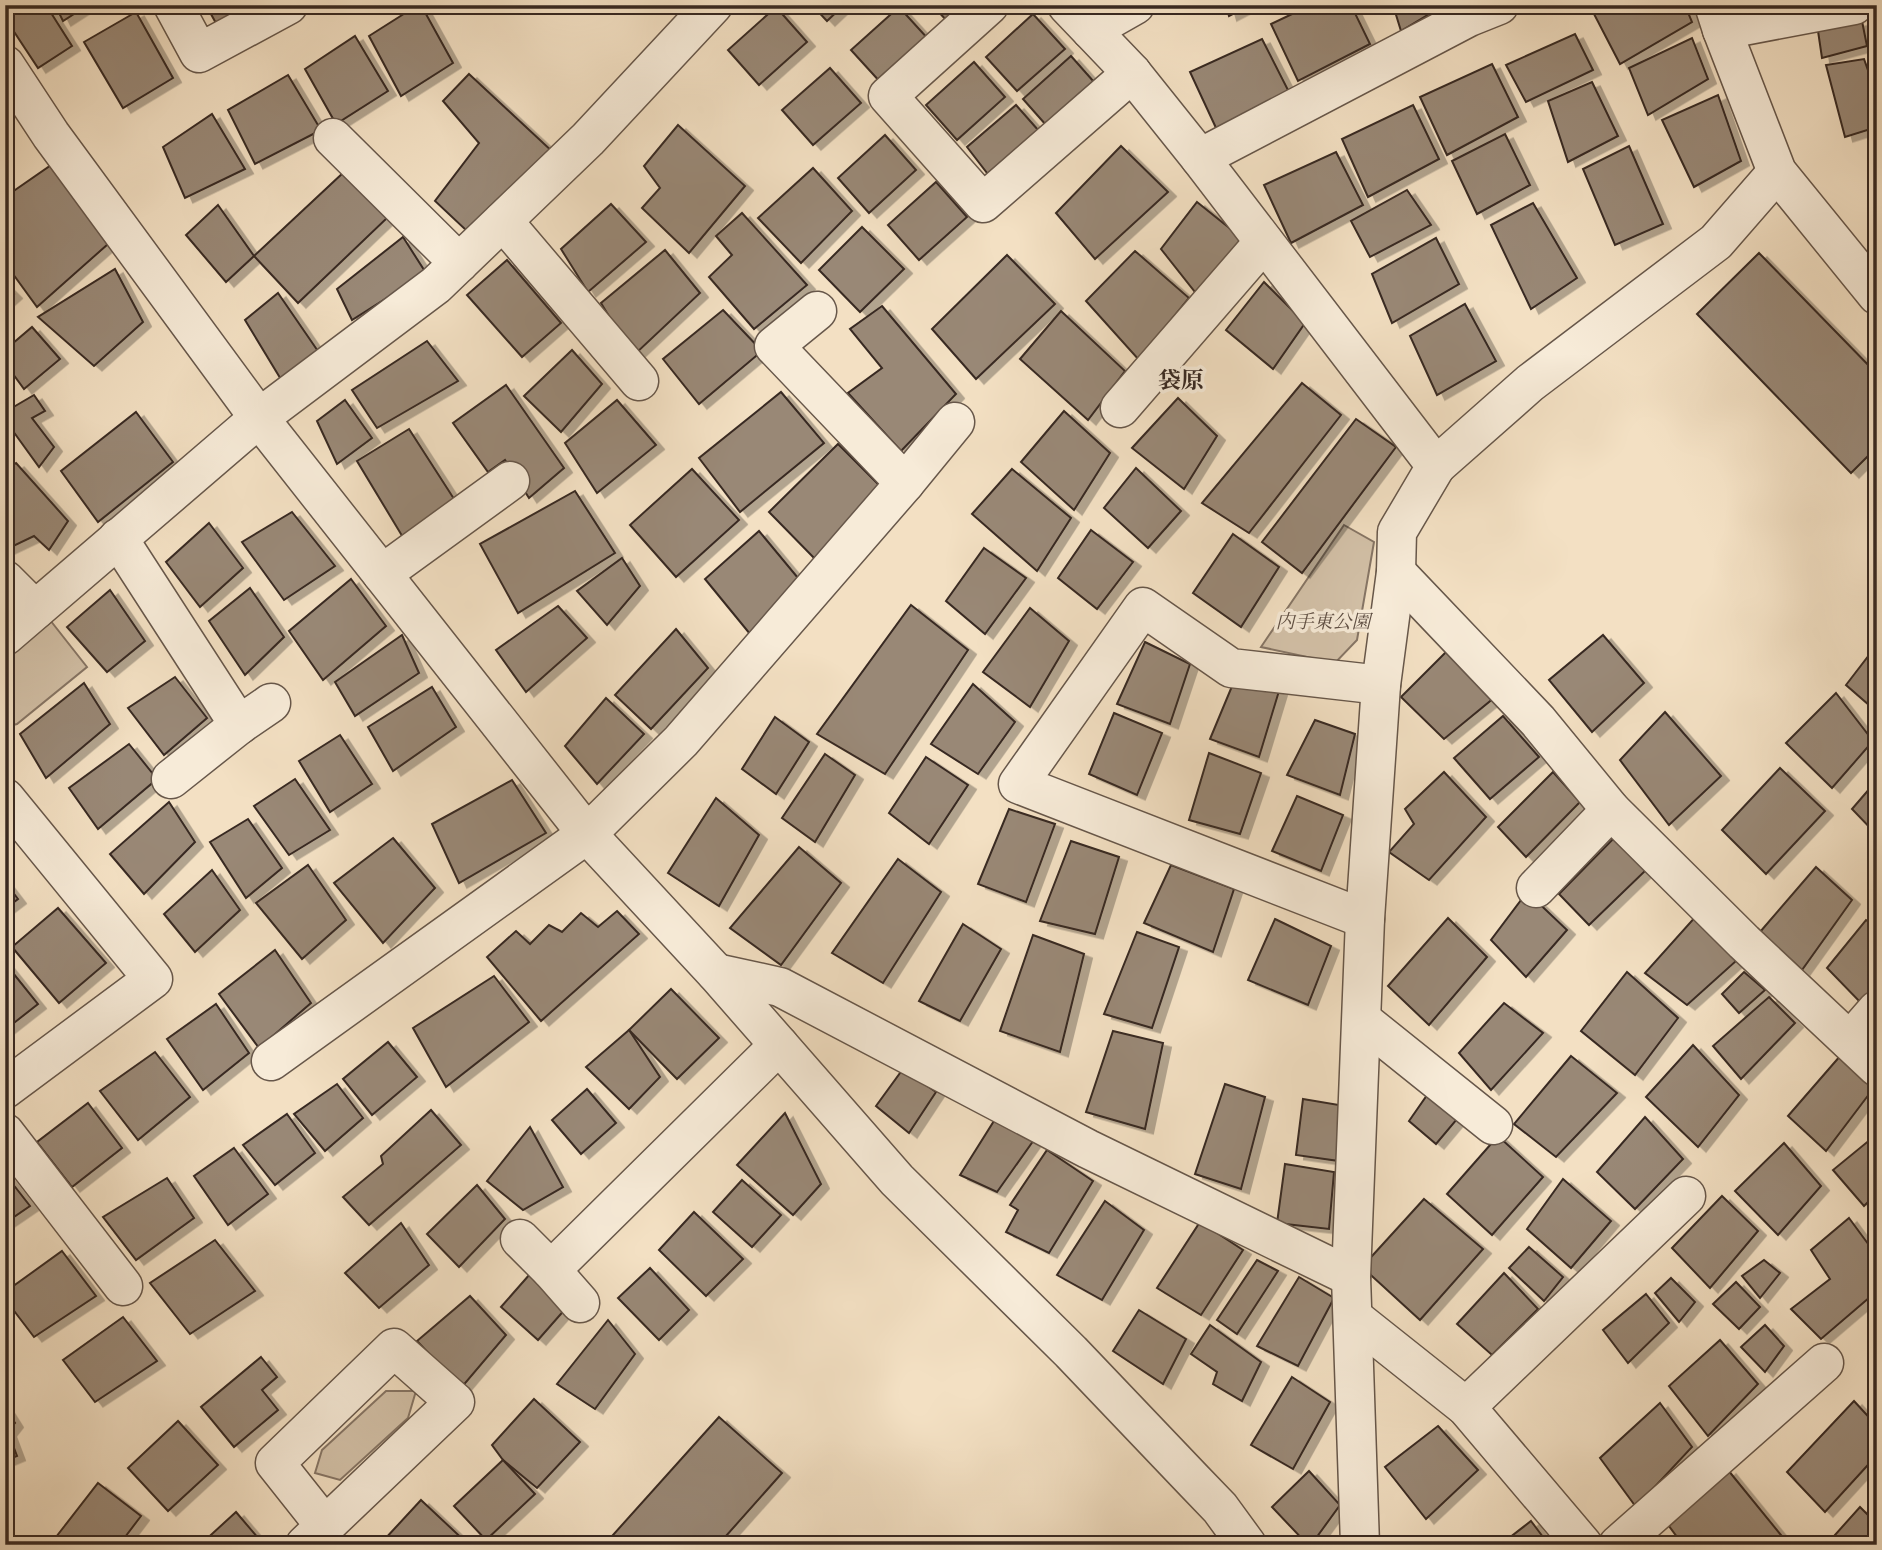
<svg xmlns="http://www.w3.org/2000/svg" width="1882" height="1550" font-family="'Old Standard TT','Noto Serif JP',serif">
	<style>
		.green { fill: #d3c1a8; stroke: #867565; stroke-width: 2 }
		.building { fill: #998876; stroke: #382922; stroke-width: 2; filter: url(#shadow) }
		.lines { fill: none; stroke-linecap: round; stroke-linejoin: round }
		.minor-casing { stroke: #67574a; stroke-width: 41 }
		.tertiary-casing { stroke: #67574a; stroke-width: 41 }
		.minor { stroke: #f7ebd8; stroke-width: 38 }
		.tertiary { stroke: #f7ebd8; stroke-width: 38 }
		.labels { text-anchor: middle; stroke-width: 7; stroke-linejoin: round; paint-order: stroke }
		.park-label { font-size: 19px; font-style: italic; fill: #5f4f44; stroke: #f7ebd8 }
		.quarter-label { font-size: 23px; font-weight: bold; fill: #382922; stroke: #f7ebd8 }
	</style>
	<defs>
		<filter id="shadow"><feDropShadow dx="8" dy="4.5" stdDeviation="0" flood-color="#0004"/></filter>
	</defs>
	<rect width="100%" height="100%" fill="#f3e0c3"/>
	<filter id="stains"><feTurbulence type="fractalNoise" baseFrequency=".00286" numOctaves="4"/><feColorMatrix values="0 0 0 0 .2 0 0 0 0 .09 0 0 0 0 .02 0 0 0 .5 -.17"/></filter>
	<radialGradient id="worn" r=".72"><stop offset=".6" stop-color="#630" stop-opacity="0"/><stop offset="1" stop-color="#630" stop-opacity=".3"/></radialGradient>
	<g class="green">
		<path d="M1344 525 1374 542 1357 640 1335 663 1261 647Z"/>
		<path d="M50 620 87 667 17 724 5 727V657Z"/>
		<path d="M386 1391H416L408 1418 340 1480 315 1473 322 1450Z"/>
	</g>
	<g class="building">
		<path d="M5 5H46L72 46 38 68 5 18Z"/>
		<path d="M55 5H88L63 21Z"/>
		<path d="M206 5H249L217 25Z"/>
		<path d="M418 5H421L453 63 401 96 369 36Z"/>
		<path d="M812 5H844L827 21Z"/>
		<path d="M932 5H971L950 24Z"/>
		<path d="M1226 5H1250L1229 16Z"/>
		<path d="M1311 5H1351L1370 44 1298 81 1271 24Z"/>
		<path d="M1393 5H1444L1401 31Z"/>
		<path d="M1612 5H1685L1692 22 1620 64 1594 14Z"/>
		<path d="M776 7 807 42 759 85 728 50Z"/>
		<path d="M899 7 930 41 882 84 851 50Z"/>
		<path d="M136 12 173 78 123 108 84 42Z"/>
		<path d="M1033 14 1065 49 1017 91 986 57Z"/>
		<path d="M1862 21 1867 46 1822 58 1818 31Z"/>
		<path d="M1575 34 1593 70 1526 102 1506 65Z"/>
		<path d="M355 36 388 91 336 124 305 69Z"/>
		<path d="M1692 38 1708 79 1648 115 1629 68Z"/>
		<path d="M1262 39 1289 92 1217 130 1190 72Z"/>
		<path d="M1071 56 1102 91 1054 134 1023 99Z"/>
		<path d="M1864 59 1877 96V127L1845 137 1826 65Z"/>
		<path d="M974 62 1005 97 957 140 926 105Z"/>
		<path d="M1492 64 1518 117 1447 155 1420 97Z"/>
		<path d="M830 68 861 103 813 145 782 110Z"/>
		<path d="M469 74 555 154 468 232 435 201 479 143 443 101Z"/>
		<path d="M288 75 321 130 255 164 228 110Z"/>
		<path d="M1592 82 1618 136 1568 162 1548 101Z"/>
		<path d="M1718 95 1741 161 1694 187 1662 120Z"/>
		<path d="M1016 105 1046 139 994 182 967 147Z"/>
		<path d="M1413 105 1439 159 1368 197 1342 139Z"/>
		<path d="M212 114 245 169 185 198 163 147Z"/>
		<path d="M678 125 745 186 689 253 642 208 660 188 644 166Z"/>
		<path d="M1505 134 1530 185 1477 214 1452 161Z"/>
		<path d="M885 135 916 170 869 213 838 178Z"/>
		<path d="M1121 146 1168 192 1095 259 1056 213Z"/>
		<path d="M1629 146 1663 224 1615 245 1583 169Z"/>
		<path d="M1336 152 1363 205 1291 243 1264 185Z"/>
		<path d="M57 161 108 244 37 307 5 263V197Z"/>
		<path d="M813 168 852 211 801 263 758 218Z"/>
		<path d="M344 172 387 218 298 303 254 256Z"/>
		<path d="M936 182 967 217 919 260 888 225Z"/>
		<path d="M1407 190 1431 225 1370 257 1351 221Z"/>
		<path d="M1197 202 1243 239 1199 297 1161 249Z"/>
		<path d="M1533 203 1577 278 1531 309 1491 225Z"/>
		<path d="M611 204 646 242 588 292 561 249Z"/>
		<path d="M218 205 254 256 226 282 186 235Z"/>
		<path d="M742 213 807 285 754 329 709 277 732 255 716 236Z"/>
		<path d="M862 227 904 269 860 312 819 270Z"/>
		<path d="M403 237 426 273 352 320 337 289Z"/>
		<path d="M1436 238 1459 284 1392 323 1372 274Z"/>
		<path d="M665 250 700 293 633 356 601 303Z"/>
		<path d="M1135 251 1189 298 1139 360 1086 301Z"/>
		<path d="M1759 253 1877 374V447L1851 473 1697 314Z"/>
		<path d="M1007 255 1055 304 976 379 932 329Z"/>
		<path d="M507 260 561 323 522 357 467 295Z"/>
		<path d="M115 269 143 322 94 366 38 317Z"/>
		<path d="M1264 282 1305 323 1273 369 1226 330Z"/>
		<path d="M5 285 14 294 5 302Z"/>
		<path d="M278 293 322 357 285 386 245 320Z"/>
		<path d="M1465 304 1496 361 1437 395 1410 336Z"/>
		<path d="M882 306 956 394 901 451 848 393 882 368 850 329Z"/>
		<path d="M723 310 762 351 699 404 663 359Z"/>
		<path d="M1061 311 1125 371 1088 420 1020 359Z"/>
		<path d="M32 327 60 359 24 389 5 363V350Z"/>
		<path d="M427 341 458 381 377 428 352 390Z"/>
		<path d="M572 350 602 384 561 432 524 396Z"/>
		<path d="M1302 383 1341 415 1249 533 1202 503Z"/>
		<path d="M506 385 564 468 529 498 505 460 488 472 453 423Z"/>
		<path d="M781 392 824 443 740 512 699 458Z"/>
		<path d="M34 395 45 411 32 418 54 447 39 467 5 420V412Z"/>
		<path d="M1178 398 1217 436 1184 489 1132 448Z"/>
		<path d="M345 400 372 438 337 464 317 421Z"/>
		<path d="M617 400 656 445 597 493 565 443Z"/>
		<path d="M1064 411 1110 453 1074 510 1021 462Z"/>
		<path d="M136 412 173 462 98 522 61 471Z"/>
		<path d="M1356 419 1396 447 1302 573 1262 542Z"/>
		<path d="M409 429 456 502 407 544 357 461Z"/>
		<path d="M838 444 883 489 817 561 769 512Z"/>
		<path d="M16 463 68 521 49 550 34 536 5 550V471Z"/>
		<path d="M1136 468 1181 511 1148 548 1104 508Z"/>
		<path d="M692 469 739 520 676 577 630 525Z"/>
		<path d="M1012 469 1071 518 1037 571 972 514Z"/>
		<path d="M575 491 615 553 518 613 480 544Z"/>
		<path d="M292 512 335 566 284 600 242 542Z"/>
		<path d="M209 523 243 568 200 607 166 562Z"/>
		<path d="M1091 530 1133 562 1097 609 1058 578Z"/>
		<path d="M759 531 803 584 750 634 705 579Z"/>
		<path d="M1233 534 1279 567 1241 627 1193 593Z"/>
		<path d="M984 548 1026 578 985 634 946 601Z"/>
		<path d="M622 558 640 586 607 625 577 591Z"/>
		<path d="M351 579 386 626 323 680 289 631Z"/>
		<path d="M250 588 284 637 245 675 209 621Z"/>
		<path d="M110 590 145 641 107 672 67 627Z"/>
		<path d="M911 605 968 650 885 774 817 734Z"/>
		<path d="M558 606 587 638 526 692 496 650Z"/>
		<path d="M1030 608 1069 641 1030 707 983 672Z"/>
		<path d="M676 629 708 668 651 729 615 695Z"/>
		<path d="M402 635 419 673 355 716 335 682Z"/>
		<path d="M1603 635 1644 683 1592 732 1549 680Z"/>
		<path d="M1145 642 1190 664 1170 724 1117 704Z"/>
		<path d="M1452 646 1495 697 1444 739 1401 697Z"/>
		<path d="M1876 646H1877V712L1846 685Z"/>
		<path d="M175 677 207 718 164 755 128 708Z"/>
		<path d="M1235 679 1279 691 1259 757 1210 739Z"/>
		<path d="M84 683 110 724 46 778 20 734Z"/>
		<path d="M973 684 1015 722 978 774 931 744Z"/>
		<path d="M432 687 456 727 393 771 368 727Z"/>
		<path d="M1836 693 1873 741 1832 788 1786 743Z"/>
		<path d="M606 698 644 734 597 784 565 746Z"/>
		<path d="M1665 712 1721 776 1669 825 1620 760Z"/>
		<path d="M1114 713 1162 733 1137 795 1089 774Z"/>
		<path d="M1503 716 1539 757 1490 799 1454 758Z"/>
		<path d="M775 717 809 742 776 794 742 769Z"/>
		<path d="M1315 720 1355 734 1340 795 1287 775Z"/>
		<path d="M340 735 372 784 330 812 299 761Z"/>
		<path d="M129 744 157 779 98 829 69 788Z"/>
		<path d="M1209 753 1261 773 1240 834 1189 820Z"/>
		<path d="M825 754 855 775 815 842 782 818Z"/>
		<path d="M926 757 968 785 929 844 889 813Z"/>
		<path d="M1780 768 1825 811 1766 874 1722 830Z"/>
		<path d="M1444 772 1486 817 1429 880 1389 852 1414 824 1405 809Z"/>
		<path d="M1553 772 1580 802 1526 857 1498 827Z"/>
		<path d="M295 779 330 830 289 855 254 806Z"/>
		<path d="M512 780 546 833 459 883 432 824Z"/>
		<path d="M1877 780V835L1852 809Z"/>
		<path d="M1297 796 1343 815 1321 871 1272 851Z"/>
		<path d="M716 798 759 835 719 906 668 873Z"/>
		<path d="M169 802 195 842 144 894 110 854Z"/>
		<path d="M1009 809 1055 824 1026 902 978 884Z"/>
		<path d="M248 819 282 868 246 898 210 842Z"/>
		<path d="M1616 836 1646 870 1589 925 1559 894Z"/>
		<path d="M393 838 435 888 383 943 334 883Z"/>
		<path d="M1071 841 1119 857 1095 934 1040 921Z"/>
		<path d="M799 847 841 883 781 965 730 928Z"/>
		<path d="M898 859 941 892 883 983 832 953Z"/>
		<path d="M308 865 346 920 302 959 256 903Z"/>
		<path d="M1171 865 1234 889 1213 952 1144 923Z"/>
		<path d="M1816 867 1852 900 1802 970 1760 932Z"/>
		<path d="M212 870 240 910 195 952 164 914Z"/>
		<path d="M5 882 18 899 5 909Z"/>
		<path d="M1527 892 1567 930 1526 977 1491 940Z"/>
		<path d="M58 908 106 963 59 1003 12 947Z"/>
		<path d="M617 911 639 934 541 1021 487 957 516 931 530 944 549 925 562 932 581 913 598 927Z"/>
		<path d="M1697 915 1736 961 1687 1005 1645 973Z"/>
		<path d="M1448 918 1487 957 1429 1025 1388 986Z"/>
		<path d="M1275 919 1331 946 1308 1005 1248 980Z"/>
		<path d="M1866 920 1877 928V985L1862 1004 1827 968Z"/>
		<path d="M963 924 1001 949 960 1021 919 1001Z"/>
		<path d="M1137 932 1179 947 1152 1028 1104 1014Z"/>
		<path d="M1033 935 1084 954 1060 1052 1000 1031Z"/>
		<path d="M275 950 311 1003 259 1048 219 994Z"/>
		<path d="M5 963 38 1004 5 1030Z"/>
		<path d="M1627 972 1678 1018 1635 1075 1581 1031Z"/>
		<path d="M1744 972 1765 990 1739 1013 1722 994Z"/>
		<path d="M494 976 529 1022 446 1087 413 1028Z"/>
		<path d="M671 989 719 1038 677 1079 629 1030Z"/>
		<path d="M1769 997 1795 1023 1741 1079 1713 1046Z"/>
		<path d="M1504 1003 1543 1033 1491 1090 1459 1053Z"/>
		<path d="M216 1004 249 1053 203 1090 167 1039Z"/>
		<path d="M629 1030 660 1077 629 1109 586 1067Z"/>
		<path d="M1113 1031 1163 1043 1145 1129 1086 1112Z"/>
		<path d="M388 1042 417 1077 372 1115 343 1079Z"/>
		<path d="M1693 1045 1739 1095 1698 1147 1646 1097Z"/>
		<path d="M155 1052 190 1097 138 1140 100 1091Z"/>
		<path d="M1841 1055 1876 1085 1826 1151 1788 1116Z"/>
		<path d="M1571 1056 1617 1093 1556 1157 1514 1124Z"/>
		<path d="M903 1069 936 1092 909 1133 876 1106Z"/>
		<path d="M337 1084 363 1118 325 1151 294 1114Z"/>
		<path d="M1225 1084 1265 1097 1241 1189 1195 1174Z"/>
		<path d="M1432 1088 1463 1112 1436 1144 1409 1121Z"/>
		<path d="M587 1089 616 1123 581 1154 552 1120Z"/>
		<path d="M1303 1099 1345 1106 1339 1161 1296 1155Z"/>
		<path d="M88 1103 122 1148 72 1187 37 1142Z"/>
		<path d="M431 1110 461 1145 369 1225 343 1197 383 1164 381 1156Z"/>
		<path d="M785 1113 821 1184 793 1215 737 1165Z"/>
		<path d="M999 1113 1036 1137 997 1192 960 1175Z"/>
		<path d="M287 1114 315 1153 275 1185 243 1145Z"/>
		<path d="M1645 1117 1683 1159 1635 1209 1597 1172Z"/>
		<path d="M530 1127 563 1187 523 1210 487 1181Z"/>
		<path d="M1877 1134V1193L1864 1206 1833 1170Z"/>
		<path d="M1498 1136 1543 1177 1492 1235 1447 1194Z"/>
		<path d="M1784 1143 1821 1186 1778 1235 1735 1191Z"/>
		<path d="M234 1148 268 1194 228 1225 194 1176Z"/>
		<path d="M1047 1150 1093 1181 1049 1253 1006 1232 1018 1210 1010 1205Z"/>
		<path d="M1285 1164 1334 1172 1329 1229 1277 1223Z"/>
		<path d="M5 1174 30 1206 5 1223Z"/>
		<path d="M167 1178 194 1218 136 1260 103 1217Z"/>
		<path d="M1563 1179 1611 1221 1571 1268 1527 1229Z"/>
		<path d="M742 1180 781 1215 752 1247 713 1212Z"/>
		<path d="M477 1185 505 1219 459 1267 427 1234Z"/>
		<path d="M1722 1196 1758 1231 1710 1288 1672 1248Z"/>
		<path d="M1424 1199 1483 1249 1420 1320 1362 1267Z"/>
		<path d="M1105 1201 1144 1230 1102 1300 1057 1275Z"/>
		<path d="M694 1212 743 1259 706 1296 659 1250Z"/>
		<path d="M1849 1218 1877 1256V1291L1821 1339 1791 1309 1830 1279 1811 1250Z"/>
		<path d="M1200 1222 1243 1250 1201 1315 1157 1288Z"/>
		<path d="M401 1223 429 1265 379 1308 345 1273Z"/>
		<path d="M215 1240 255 1291 190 1334 150 1283Z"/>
		<path d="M1529 1247 1563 1277 1544 1301 1509 1268Z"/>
		<path d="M62 1251 96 1296 34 1337 5 1299V1292Z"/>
		<path d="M1257 1260 1278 1271 1237 1334 1217 1320Z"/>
		<path d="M1764 1260 1780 1273 1760 1298 1742 1276Z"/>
		<path d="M650 1268 689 1310 659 1340 618 1298Z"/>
		<path d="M1504 1273 1538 1309 1492 1355 1457 1324Z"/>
		<path d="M530 1274 567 1307 538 1340 501 1307Z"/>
		<path d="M1299 1277 1334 1298 1298 1366 1257 1346Z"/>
		<path d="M1671 1278 1695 1302 1679 1322 1655 1293Z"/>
		<path d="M1736 1282 1760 1307 1739 1329 1713 1304Z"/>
		<path d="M1646 1294 1669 1323 1628 1363 1603 1330Z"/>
		<path d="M470 1296 506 1335 461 1388 417 1341Z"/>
		<path d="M1139 1310 1186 1339 1163 1384 1113 1351Z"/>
		<path d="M123 1317 157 1361 95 1402 63 1360Z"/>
		<path d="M608 1320 635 1354 595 1409 557 1384Z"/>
		<path d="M1210 1325 1261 1362 1242 1401 1213 1384 1217 1372 1191 1354Z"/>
		<path d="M1765 1325 1784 1346 1765 1372 1741 1347Z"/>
		<path d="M1720 1340 1758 1384 1708 1436 1669 1386Z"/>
		<path d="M261 1357 277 1377 262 1390 278 1410 234 1447 201 1407Z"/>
		<path d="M1292 1377 1330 1402 1293 1469 1251 1445Z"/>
		<path d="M534 1399 580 1442 537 1488 503 1460 492 1445Z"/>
		<path d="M1854 1401 1877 1426V1455L1825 1512 1787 1472Z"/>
		<path d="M1660 1403 1692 1447 1636 1507 1600 1458Z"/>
		<path d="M5 1407 15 1423 8 1432 17 1456 5 1461Z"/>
		<path d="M719 1417 782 1473 718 1545H604Z"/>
		<path d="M178 1421 218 1465 168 1511 128 1468Z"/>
		<path d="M1438 1426 1478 1470 1426 1519 1385 1467Z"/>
		<path d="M503 1460 535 1494 486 1540 454 1506Z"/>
		<path d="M1728 1470 1785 1540 1780 1545H1683L1669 1526Z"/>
		<path d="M1309 1471 1340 1505 1311 1545H1308L1272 1507Z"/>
		<path d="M98 1483 141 1516 119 1545H66L56 1537Z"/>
		<path d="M421 1500 469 1545H390L384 1540Z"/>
		<path d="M1860 1507 1877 1524V1545H1826Z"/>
		<path d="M236 1512 264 1545 201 1544Z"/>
		<path d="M1531 1521 1549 1545H1500Z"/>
	</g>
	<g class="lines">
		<defs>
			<g id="minor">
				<path d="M173 5 199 53 288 5"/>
				<path d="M989 5 888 96 983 203 1132 73"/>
				<path d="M1067 5 1132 73 1200 158 1436 466 1397 532 1396 572 1381 685 1365 919 1351 1277 1360 1545"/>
				<path d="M1714 5 1722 30 1777 172 1877 295"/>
				<path d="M1091 30 1135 5"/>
				<path d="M1722 30 1854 5"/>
				<path d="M333 138 459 263"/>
				<path d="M1200 158 1469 17 1499 5"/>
				<path d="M503 221 639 381"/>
				<path d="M817 311 774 346 905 483"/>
				<path d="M1120 408 1264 242"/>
				<path d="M1436 466 1530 383 1716 242 1777 172"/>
				<path d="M118 538 239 725"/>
				<path d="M1396 572 1538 721 1611 810 1744 942 1877 1067"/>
				<path d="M382 574 510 481"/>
				<path d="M5 580 35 610"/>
				<path d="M5 636 259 418 436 285 588 139 713 5"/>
				<path d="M171 779 239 725 271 703"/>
				<path d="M5 798 153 979 5 1089"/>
				<path d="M1536 888 1611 810"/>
				<path d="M1365 919 1018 784 1143 607 1231 668 1381 685"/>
				<path d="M716 973 780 987 1088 1149 1351 1277"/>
				<path d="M1362 1020 1493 1125"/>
				<path d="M1850 1041 1877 1010"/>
				<path d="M271 1061 587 834 681 741 905 483 955 422"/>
				<path d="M5 1133 123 1286"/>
				<path d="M520 1239 551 1270"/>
				<path d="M580 1303 551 1270 779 1045"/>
				<path d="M1354 1318 1466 1407 1583 1545"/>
				<path d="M1466 1407 1686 1196"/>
				<path d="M305 1545 455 1402 394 1348 275 1463 325 1526"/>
				<path d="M1618 1545 1824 1363"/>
			</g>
			<path id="tertiary" d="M5 65 51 135 259 418 587 834 716 973 897 1180 1071 1352 1194 1481 1220 1508 1247 1545"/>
		</defs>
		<use href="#minor" class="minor-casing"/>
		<use href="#tertiary" class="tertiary-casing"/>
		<use href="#minor" class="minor"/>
		<use href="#tertiary" class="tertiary"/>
	</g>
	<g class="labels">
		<g class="park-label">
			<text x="1323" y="628">内手東公園</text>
		</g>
		<g class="quarter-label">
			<text x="1181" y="388">袋原</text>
		</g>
	</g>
	<rect width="1882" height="1550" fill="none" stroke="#f3e0c3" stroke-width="28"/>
	<rect x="7" y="7" width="1868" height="1536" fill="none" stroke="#382922" stroke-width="3.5"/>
	<rect x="14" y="14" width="1854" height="1522" fill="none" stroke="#382922" stroke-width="2"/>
	<rect width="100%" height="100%" filter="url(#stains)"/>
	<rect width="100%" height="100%" fill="url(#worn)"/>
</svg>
